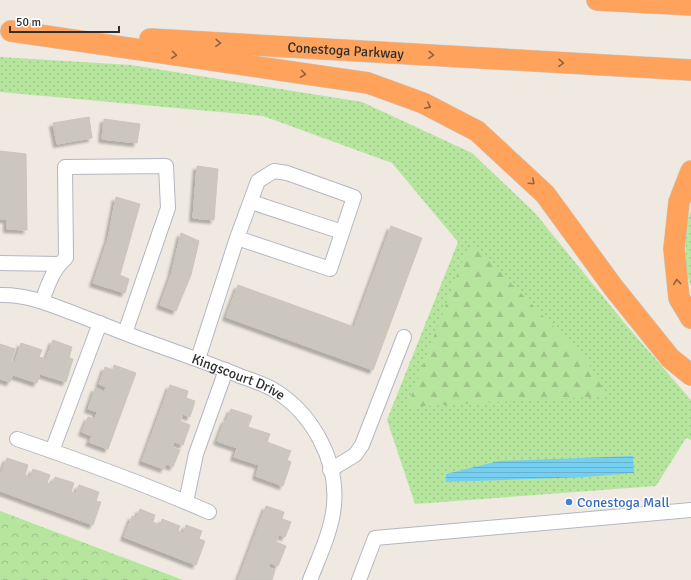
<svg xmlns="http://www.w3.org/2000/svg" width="691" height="580" font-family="Signika,sans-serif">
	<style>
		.grass { fill: url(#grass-dots) }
		.forest { fill: url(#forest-firs) }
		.park { fill: url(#park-crowns) }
		.water { fill: url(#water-rules) }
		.building { fill: #cbc7bf; stroke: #cbc5ba; filter: url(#shadow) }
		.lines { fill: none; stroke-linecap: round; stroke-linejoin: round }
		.minor-casing { stroke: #b4b7c1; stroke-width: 16 }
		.highway-casing { stroke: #c9c9c9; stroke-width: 22 }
		.minor { stroke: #fff; stroke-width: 14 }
		.highway { stroke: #ffa35c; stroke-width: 21 }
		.oneway { stroke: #8c6343 }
		.shop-dot { fill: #3f7fe0; stroke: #fff; stroke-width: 1.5 }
		.labels { text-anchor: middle; stroke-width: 3; stroke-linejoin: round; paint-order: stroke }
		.street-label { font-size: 14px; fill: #2e2e2e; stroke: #fff }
		.shop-label { font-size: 14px; fill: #366cbe; stroke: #fff; text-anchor: start }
	</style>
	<defs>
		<pattern id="grass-dots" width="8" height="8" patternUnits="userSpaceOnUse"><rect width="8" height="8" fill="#b6e59e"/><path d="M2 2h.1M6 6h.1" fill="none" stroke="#9dc588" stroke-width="1.8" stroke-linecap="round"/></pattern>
		<pattern id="forest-firs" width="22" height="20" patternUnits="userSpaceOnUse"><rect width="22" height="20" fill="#b6e59e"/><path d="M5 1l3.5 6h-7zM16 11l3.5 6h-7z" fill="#9dc588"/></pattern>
		<pattern id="park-crowns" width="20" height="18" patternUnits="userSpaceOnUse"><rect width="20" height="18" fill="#b6e59e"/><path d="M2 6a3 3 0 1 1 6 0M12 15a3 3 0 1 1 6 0" fill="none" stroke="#9dc588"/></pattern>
		<pattern id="water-rules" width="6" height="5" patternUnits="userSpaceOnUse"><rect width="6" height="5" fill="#75cff0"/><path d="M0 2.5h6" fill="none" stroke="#66b2ce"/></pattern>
		<filter id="shadow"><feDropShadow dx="-3.5" dy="3.5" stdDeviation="1" flood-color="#0004"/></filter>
	</defs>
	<rect width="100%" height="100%" fill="#efe9e1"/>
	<g class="grass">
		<path d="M0 57 131 65 362 102 472 153 535 213 627 326 691 400V440L686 438 656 486 415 504 387 420 458 242 392 163 263 116 0 92Z"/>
		<path d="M691 210V287L685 268 686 224Z"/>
	</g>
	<path class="forest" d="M470 241 587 361 607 396 407 407Z"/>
	<path class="park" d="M0 511 183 580H0Z"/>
	<path class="water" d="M633 456 634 473 585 477 446 482V474L499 461Z"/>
	<g class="building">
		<path d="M89 117 92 138 57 144 53 123Z"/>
		<path d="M104 119 140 124 137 143 102 139Z"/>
		<path d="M0 151 26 154 27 230 7 229V219H0Z"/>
		<path d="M197 166 218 169 214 220 193 218Z"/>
		<path d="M116 197 140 204 120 275 129 279 125 293 93 283 108 239Z"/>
		<path d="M391 226 422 238 373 370 226 317 238 285 354 327Z"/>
		<path d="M181 233 199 241 191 275 176 311 160 305 171 275Z"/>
		<path d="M53 340 72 347 69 358 73 359 66 382 40 374 37 383 13 375 10 382 0 379V344L15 349 11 361 15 362 21 343 42 350 39 357 46 359Z"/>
		<path d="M114 365 136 373 108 449 89 442 92 436 82 432 88 417 95 419 97 412 88 409 95 388 104 392 106 387 99 384 105 367 113 370Z"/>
		<path d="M170 385 188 391 186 398 195 401 190 417 183 414 180 421 190 425 183 445 174 442 172 447 180 450 173 467 166 464 164 469 142 461Z"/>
		<path d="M231 409 252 416 248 427 270 434 267 442 291 451 287 460 291 462 283 486 256 476 259 465 234 457 237 448 217 441 225 420 226 421Z"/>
		<path d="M7 458 28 465 25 475 30 477 33 469 50 475 47 483 51 485 55 477 74 483 71 492 75 494 79 485 99 492 96 501 101 502 93 525 0 491V476Z"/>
		<path d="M266 506 284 512 282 519 291 522 285 537 279 535 276 542 286 546 278 566 270 563 268 568 275 570 272 580H238Z"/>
		<path d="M140 509 155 515 153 522 160 525 162 519 180 526 178 531 183 533 186 525 202 531 199 539 205 541 196 565 124 537 132 516 136 518Z"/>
	</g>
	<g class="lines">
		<defs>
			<g id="minor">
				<path d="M251 202 342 232"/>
				<path d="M0 263 59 264"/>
				<path id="s1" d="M0 295C26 294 49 304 73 313 94 321 114 329 135 337 170 350 206 362 240 376 251 380 264 384 274 390 312 413 338 460 334 505 332 530 319 557 310 580"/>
				<path d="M42 301C48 285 53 269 66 258L65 167 166 166 168 208 125 333"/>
				<path d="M198 359 237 238 258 181 274 171 287 173 354 197 330 269 237 238"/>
				<path d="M17 439C82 461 147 485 209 512"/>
				<path d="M52 451 100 323"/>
				<path d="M330 470 355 455 362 445 404 337"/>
				<path d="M186 502 196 454 226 370"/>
				<path d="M359 580 375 538 691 510"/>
			</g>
			<g id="highway">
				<path d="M597 0 691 5"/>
				<path d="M11 31 368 83 423 103 477 131 545 194 613 287 670 358 691 375"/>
				<path id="s2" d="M150 39 691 70"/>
				<path d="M691 171 679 202 674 249 679 298 691 318"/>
			</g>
		</defs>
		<use href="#minor" class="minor-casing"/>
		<use href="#highway" class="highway-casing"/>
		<use href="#minor" class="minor"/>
		<use href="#highway" class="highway"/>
	</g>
	<defs><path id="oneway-chevron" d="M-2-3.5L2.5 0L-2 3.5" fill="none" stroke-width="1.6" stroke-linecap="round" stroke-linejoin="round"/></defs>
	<g class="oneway">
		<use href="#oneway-chevron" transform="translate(218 43) rotate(3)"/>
		<use href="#oneway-chevron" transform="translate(174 55) rotate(8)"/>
		<use href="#oneway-chevron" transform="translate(431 55) rotate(3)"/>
		<use href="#oneway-chevron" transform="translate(561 63) rotate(3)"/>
		<use href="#oneway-chevron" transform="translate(303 74) rotate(8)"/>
		<use href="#oneway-chevron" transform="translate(428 106) rotate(27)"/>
		<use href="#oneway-chevron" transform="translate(532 182) rotate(43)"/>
		<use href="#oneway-chevron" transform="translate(677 282) rotate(-96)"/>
	</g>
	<circle class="shop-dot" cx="569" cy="502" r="4"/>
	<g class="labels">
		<g class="street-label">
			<text dy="5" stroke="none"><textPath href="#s2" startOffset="196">Conestoga Parkway</textPath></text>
			<text dy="5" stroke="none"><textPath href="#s1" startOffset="253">Kingscourt Drive</textPath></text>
		</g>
		<g class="shop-label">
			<text x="577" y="507">Conestoga Mall</text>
		</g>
	</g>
	<path d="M10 26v6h109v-6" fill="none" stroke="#2e2e2e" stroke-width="2"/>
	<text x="16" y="26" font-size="12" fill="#2e2e2e" stroke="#ffffff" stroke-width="3" paint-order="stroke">50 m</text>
</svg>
